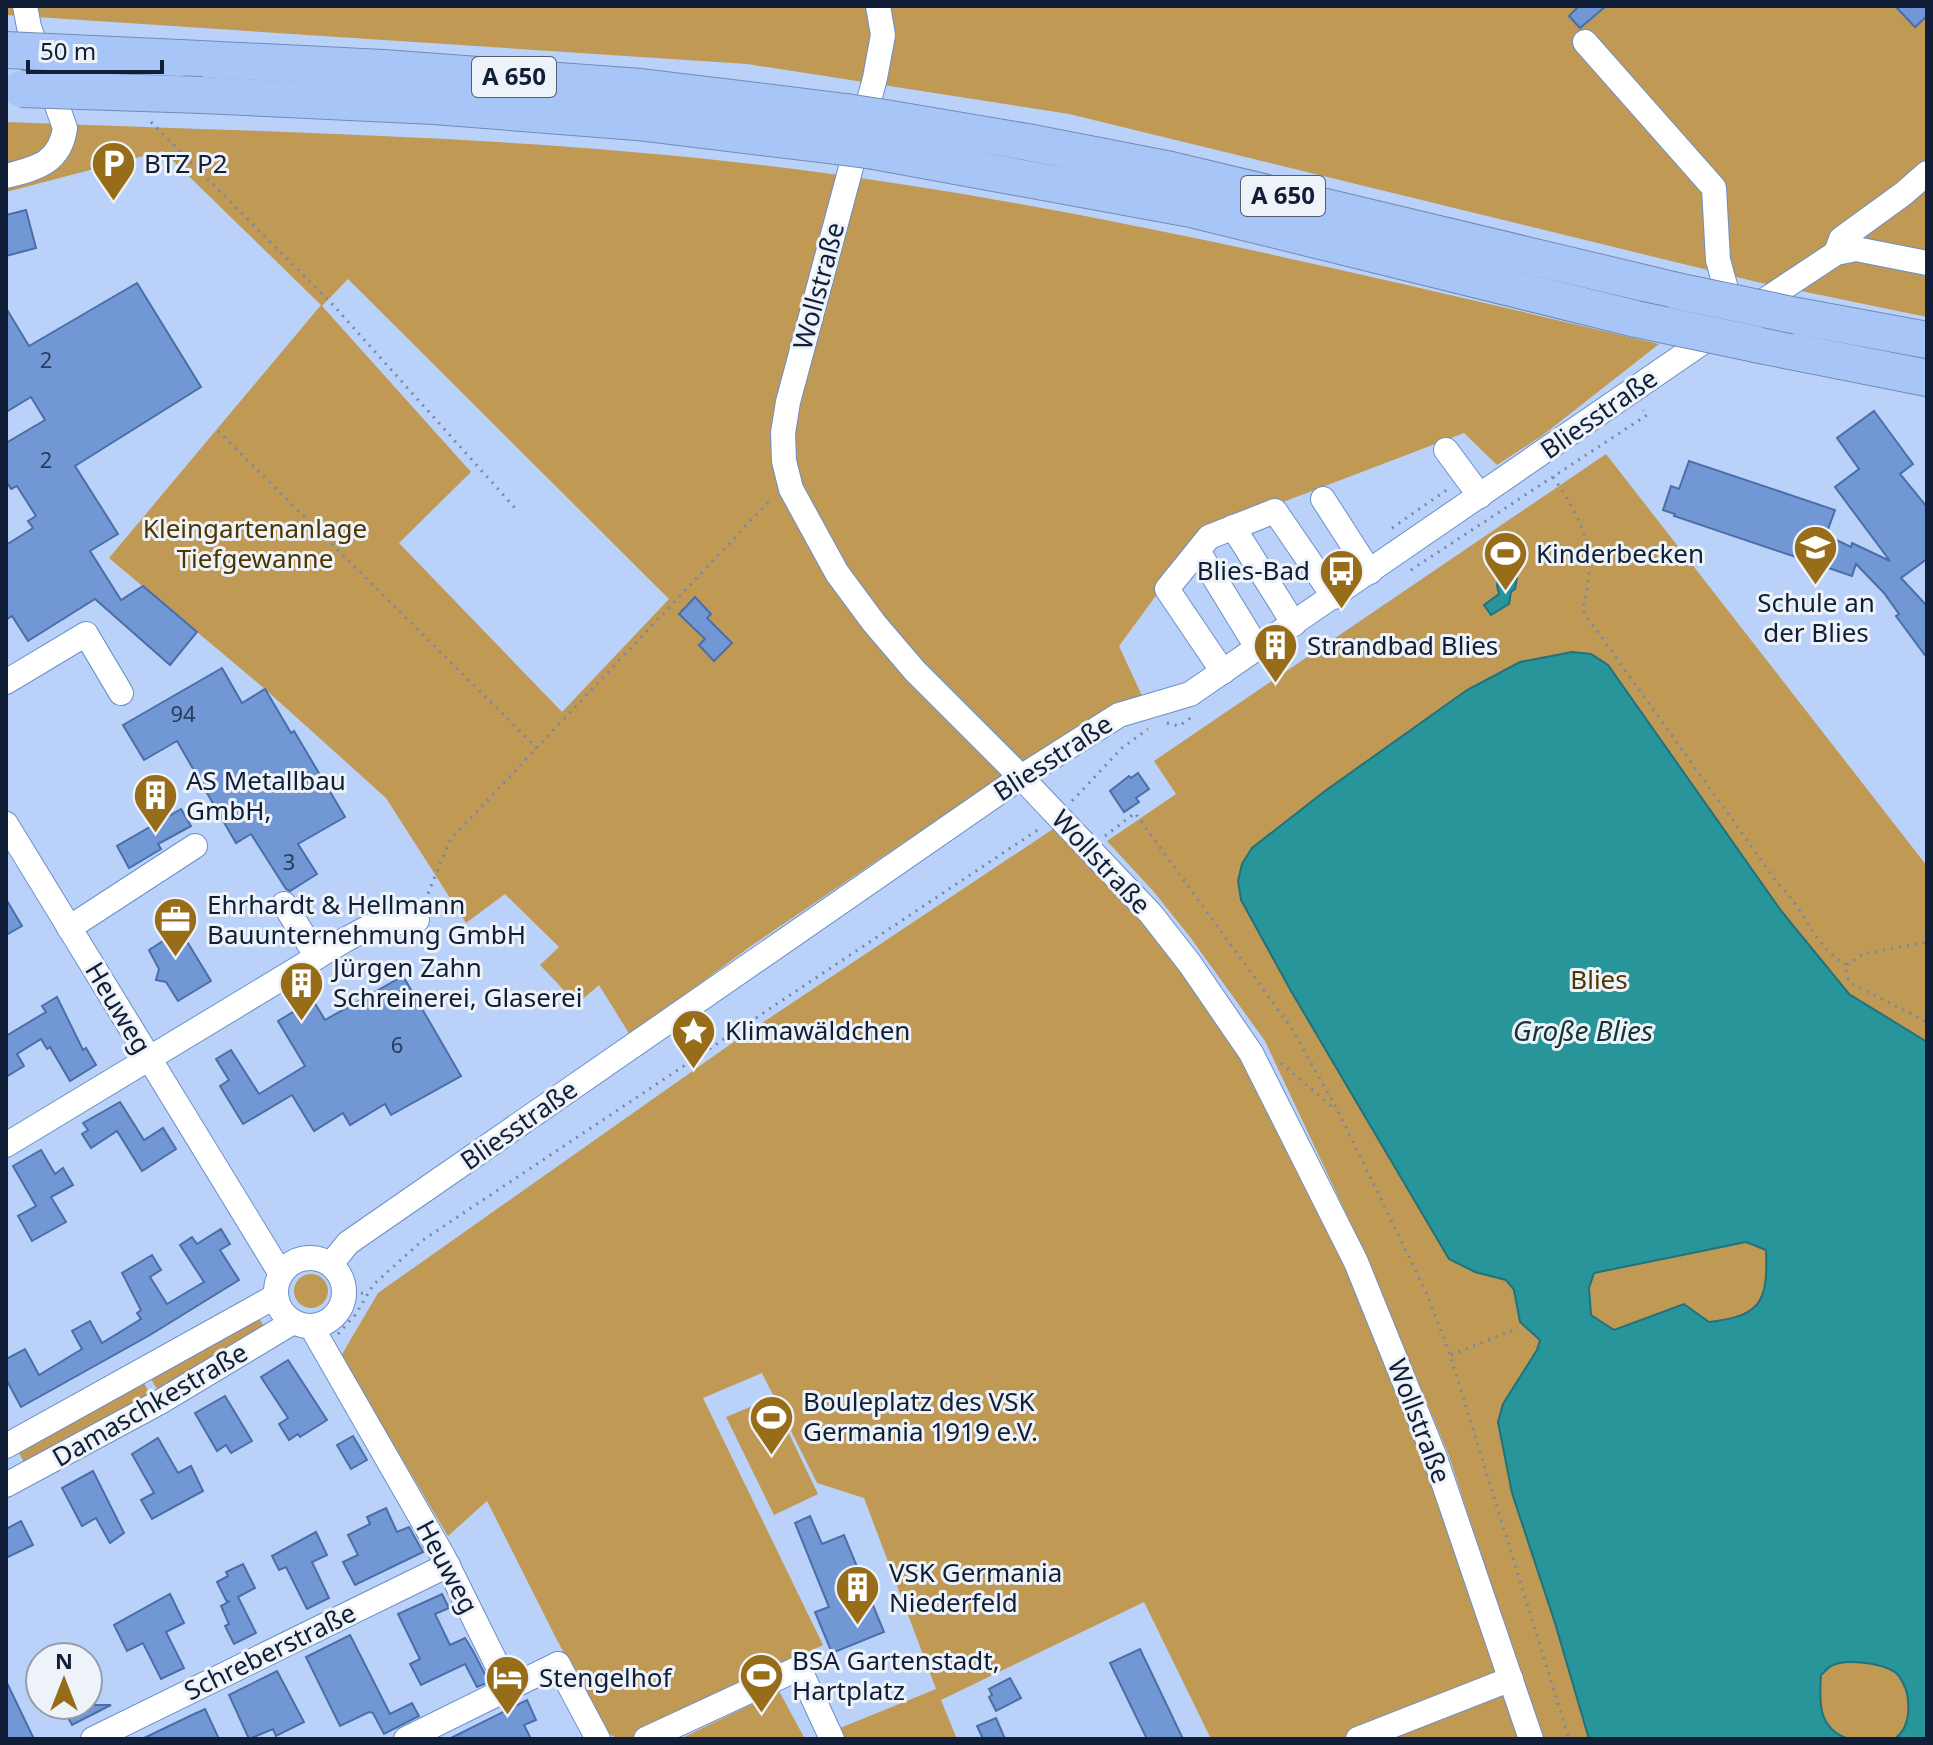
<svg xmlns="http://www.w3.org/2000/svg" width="1933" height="1745" font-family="'Noto Sans',sans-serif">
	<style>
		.green { fill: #c09955; fill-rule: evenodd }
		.water { fill: #28959a; stroke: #21727c; stroke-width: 2; fill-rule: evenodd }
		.building { fill: #7197d4; stroke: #4a6ea8; stroke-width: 2 }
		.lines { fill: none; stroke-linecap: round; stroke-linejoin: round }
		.minor-casing { stroke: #698fcb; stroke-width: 26 }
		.highway-casing { stroke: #728bb3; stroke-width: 38 }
		.path { stroke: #7488a9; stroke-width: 3; stroke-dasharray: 2 6; stroke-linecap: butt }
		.minor { stroke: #fff; stroke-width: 24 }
		.highway { stroke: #a7c5f6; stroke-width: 36 }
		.highway-bridge-casing { stroke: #728bb3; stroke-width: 38; stroke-linecap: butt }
		.highway-bridge { stroke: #a7c5f6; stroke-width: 36 }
		.labels { text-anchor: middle; stroke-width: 6; stroke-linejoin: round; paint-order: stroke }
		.number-label { font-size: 22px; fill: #283d5e }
		.shield { fill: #eef2f9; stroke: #535e71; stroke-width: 2 }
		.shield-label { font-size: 24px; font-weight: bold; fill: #101f37 }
		.poi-label { font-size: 26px; fill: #101f37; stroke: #eef2f9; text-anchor: start }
		.street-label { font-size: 26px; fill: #101f37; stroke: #eef2f9 }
		.park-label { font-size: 26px; fill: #4e3500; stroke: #eef2f9 }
		.water-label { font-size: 28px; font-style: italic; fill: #133334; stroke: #eef2f9 }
	</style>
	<rect width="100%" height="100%" fill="#bad2f9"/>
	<g class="green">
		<path d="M6 6H1927V317L1757 282 1069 114 747 64 6 15Z"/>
		<path d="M6 122C258 132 510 135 761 165 1064 201 1362 274 1659 344L1543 435 1497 465 1464 433 1202 533 1119 646 1143 698 1003 775 751 946 630 1035 599 985 577 1004 540 965 559 947 505 894 466 923 386 798 265 689 109 558 321 305 163 151 6 192ZM348 279 669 599 562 712 399 543 471 472 322 306Z"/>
		<path d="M1606 454 1927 866V1739H1541L1449 1456 1367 1258 1265 1041 1190 937 1154 892 1107 841 1176 794 1154 761Z"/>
		<path d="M1056 827 1140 917 1244 1054 1351 1270 1427 1458 1524 1739H1211L1144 1602 941 1700 957 1739H813L936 1689 864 1498 817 1483 762 1373 703 1398 823 1645 629 1739H619L609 1734 558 1642 487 1501 448 1536 341 1356 378 1293 738 1039Z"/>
		<circle cx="311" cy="1291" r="17"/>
		<path d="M258 1316 265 1328 159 1392 151 1379Z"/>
		<path d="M144 1383 151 1396 25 1464 18 1451Z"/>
		<path d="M772 1398 818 1494 774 1515 726 1417Z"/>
		<path d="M779 1691 805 1739H680Z"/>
	</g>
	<g class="water">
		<path d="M1503 572 1514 574 1517 578 1515 589 1511 592 1509 604 1491 615 1484 605 1499 594 1497 586 1499 574Z"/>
		<path d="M1572 652 1591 654 1608 665 1782 912 1849 994 1927 1042V1739H1894C1913 1727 1912 1692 1898 1675 1887 1663 1845 1658 1831 1666 1827 1668 1825 1672 1821 1675 1819 1703 1818 1729 1849 1739H1589L1555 1623 1512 1493 1498 1422 1503 1404 1537 1350 1540 1340 1520 1322 1514 1290 1506 1280 1475 1272 1449 1259 1291 991 1241 900 1238 881 1242 864 1252 848 1325 791 1467 690 1520 662ZM1746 1242 1766 1250C1768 1301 1762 1316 1709 1322L1684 1304 1614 1330 1591 1315 1589 1288 1594 1273Z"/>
	</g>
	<g class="building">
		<path d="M1579 6H1606L1580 28 1569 16Z"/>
		<path d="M1895 6H1927V16L1915 27Z"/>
		<path d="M26 210 36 248 6 256V215Z"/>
		<path d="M137 283 201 387 75 466 118 534 90 551 121 600 143 586 197 632 170 665 95 599 28 641 12 616 6 620V545L33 528 28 521 36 516 17 486 11 489 6 481V443L45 420 31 397 6 412V308L29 346Z"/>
		<path d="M1874 411 1913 464 1900 474 1927 507V559L1901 578 1927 606V658L1896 616 1899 614 1884 593 1856 564 1852 576 1674 516 1675 514 1663 510 1671 486 1679 489 1689 461 1835 510 1826 535 1851 547 1852 543 1890 561 1835 487 1859 469 1837 438Z"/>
		<path d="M695 597 711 614 707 618 732 643 714 661 699 645 705 639 679 614Z"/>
		<path d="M222 668 242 703 265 689 291 733 294 731 345 817 298 844 317 874 290 891 286 889 251 834 236 843 177 741 144 760 123 725Z"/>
		<path d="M1138 773 1149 789 1136 798 1139 802 1124 812 1110 791 1129 776 1131 778Z"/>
		<path d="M181 809 191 826 158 844 161 849 129 868 117 846Z"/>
		<path d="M6 899 22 926 6 935Z"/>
		<path d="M180 930 211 981 178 1001 166 982 156 980 159 969 149 950Z"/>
		<path d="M403 976 461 1076 391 1115 385 1104 350 1125 343 1113 314 1131 292 1095 243 1124 220 1086 229 1080 216 1059 231 1050 259 1094 305 1066 278 1021 313 1000 325 1020Z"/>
		<path d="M57 997 83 1050 86 1048 96 1065 70 1081 50 1047 47 1049 41 1039 17 1054 24 1066 6 1077V1036L46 1012 42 1006Z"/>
		<path d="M120 1102 144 1140 163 1128 176 1149 142 1171 117 1131 91 1148 82 1134 88 1130 83 1123Z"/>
		<path d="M41 1150 55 1174 63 1168 73 1185 51 1197 66 1222 32 1241 18 1216 36 1206 13 1166Z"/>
		<path d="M221 1229 230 1244 220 1250 239 1280 150 1335 21 1407 6 1379V1359L25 1349 39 1375 82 1349 72 1331 90 1321 102 1343 141 1319 137 1313 141 1310 122 1273 152 1255 161 1270 150 1277 167 1304 204 1282 180 1245 192 1237 197 1244Z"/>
		<path d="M288 1360 327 1420 300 1437 298 1434 289 1440 279 1424 288 1418 261 1377Z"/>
		<path d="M225 1396 252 1441 231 1453 226 1445 217 1451 195 1413Z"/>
		<path d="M353 1436 367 1460 351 1469 337 1445Z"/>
		<path d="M158 1438 178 1473 191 1466 203 1491 152 1519 141 1500 154 1493 132 1454Z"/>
		<path d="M93 1471 124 1533 110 1543 96 1518 82 1526 62 1488Z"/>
		<path d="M386 1508 397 1532 409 1527 423 1552 355 1585 343 1562 358 1555 348 1535 370 1524 367 1517Z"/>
		<path d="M810 1516 822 1544 844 1535 884 1632 832 1653 815 1612 829 1607 795 1523Z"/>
		<path d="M21 1521 33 1545 6 1558V1529Z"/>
		<path d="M316 1532 327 1555 312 1562 329 1598 307 1609 286 1567 279 1570 272 1556Z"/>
		<path d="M243 1564 255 1588 238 1597 256 1633 234 1644 225 1626 229 1624 221 1606 230 1601 227 1602 217 1582 228 1576 226 1572Z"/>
		<path d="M170 1594 184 1623 166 1632 184 1668 161 1679 143 1643 127 1651 114 1625Z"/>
		<path d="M442 1594 449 1608 435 1614 450 1645 465 1638 473 1651 489 1682 477 1687 465 1664 421 1685 410 1664 420 1659 398 1614Z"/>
		<path d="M350 1635 390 1714 412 1703 419 1716 384 1734 373 1713 369 1712 340 1726 306 1657Z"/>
		<path d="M1140 1649 1183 1739H1147L1110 1663Z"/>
		<path d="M277 1671 304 1722 276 1736 273 1729 249 1739 229 1695Z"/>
		<path d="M1010 1678 1021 1698 996 1711 989 1697 992 1695 989 1689Z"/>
		<path d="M6 1681 34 1739H6Z"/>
		<path d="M527 1700 536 1720 524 1725 531 1739H449Z"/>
		<path d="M61 1705H111L72 1725Z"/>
		<path d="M205 1709 219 1739H142L192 1715Z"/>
		<path d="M996 1718 1005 1739H983L977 1726Z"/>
	</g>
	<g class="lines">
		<defs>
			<g id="minor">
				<path d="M878 6 883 35 875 78 788 402 783 433 784 461 791 489 837 573 874 623 915 671 1021 777 1151 914 1190 964 1251 1053 1356 1262 1434 1455 1531 1739"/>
				<path d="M1585 42 1714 188 1718 260 1733 314"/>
				<path d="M6 176C37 168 60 163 65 128L29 27 25 6"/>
				<path d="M1836 253 1841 239 1903 194 1927 173"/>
				<path d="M1750 310 1836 253 1856 249 1927 263"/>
				<path d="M1446 450 1480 496"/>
				<path d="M1323 499 1370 572"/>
				<path d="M1233 527 1294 624"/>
				<path d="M1198 551 1258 649"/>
				<path d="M1223 672 1167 589 1209 537 1275 511 1334 597"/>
				<path d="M6 682 86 634 121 693"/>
				<path d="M6 824 281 1274"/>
				<path d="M284 904 317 957"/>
				<path d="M69 928 195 846"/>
				<path d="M6 1145 345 940 369 927 417 920"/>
				<circle cx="310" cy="1292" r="34"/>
				<path d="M331 1264 348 1243 1021 777 1119 715 1190 694 1719 331"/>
				<path d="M311 1326 443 1556 509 1689"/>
				<path d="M6 1446 276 1296"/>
				<path d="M6 1485 160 1402 293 1322"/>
				<path d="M93 1739 448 1565"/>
				<path d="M406 1739 558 1664 598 1739"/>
				<path d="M646 1739 799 1668 832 1739"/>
				<path d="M1358 1739 1511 1679"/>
			</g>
			<g id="highway">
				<path d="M180 58 383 68 641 87 846 112"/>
				<path d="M202 95 434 106 637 122 836 146"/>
				<path d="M885 118 1027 142 1171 170 1677 291"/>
				<path d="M874 151 1191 209 1636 319"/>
				<path d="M1797 316 1927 340"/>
				<path d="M1755 344 1927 378"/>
			</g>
		</defs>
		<use href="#minor" class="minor-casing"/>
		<use href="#highway" class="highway-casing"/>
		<g class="path">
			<path d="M151 122 334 306 516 509"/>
			<path d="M218 431 537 748"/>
			<path d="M1553 477C1584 522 1599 555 1582 610L1779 885C1806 909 1813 948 1847 965L1846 973 1849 982 1927 1022"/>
			<path d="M1392 528 1448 489"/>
			<path d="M1411 570 1647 415 1643 410"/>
			<path d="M1167 723 1179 726 1192 717"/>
			<path d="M1072 801 1122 748 1148 729"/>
			<path d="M1105 836 1135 813 1292 1029 1338 1111 1427 1294 1450 1355 1569 1739"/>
			<path d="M425 901 450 840 772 498"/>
			<path d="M1847 965 1863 954 1927 942"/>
			<path d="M1281 1063 1336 1110"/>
			<path d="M345 1291 368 1294"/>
			<path d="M338 1334 356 1314 373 1285 423 1240 1039 829"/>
			<path d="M1451 1355 1518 1328"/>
		</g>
		<use href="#minor" class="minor"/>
		<use href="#highway" class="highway"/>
		<defs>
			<g id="highway-bridge">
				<path d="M6 50 180 58"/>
				<path d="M21 89 202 95"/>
				<path d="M846 112 885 118"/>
				<path d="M836 146 874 151"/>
				<path d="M1677 291 1797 316"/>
				<path d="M1636 319 1755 344"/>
			</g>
		</defs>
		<use href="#highway-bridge" class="highway-bridge-casing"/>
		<use href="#highway-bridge" class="highway-bridge"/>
	</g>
	<defs>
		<symbol id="parking-pin" viewBox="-11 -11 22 30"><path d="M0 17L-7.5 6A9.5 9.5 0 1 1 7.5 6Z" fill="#976d19" stroke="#eef2f9"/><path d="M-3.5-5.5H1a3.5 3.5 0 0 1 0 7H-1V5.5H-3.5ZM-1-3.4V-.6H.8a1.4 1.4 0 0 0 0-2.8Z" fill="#fff"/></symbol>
		<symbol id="school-pin" viewBox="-11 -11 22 30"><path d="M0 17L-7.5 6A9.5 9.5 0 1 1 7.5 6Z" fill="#976d19" stroke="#eef2f9"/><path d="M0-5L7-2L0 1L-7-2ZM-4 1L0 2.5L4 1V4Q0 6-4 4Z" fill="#fff"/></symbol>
		<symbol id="stadium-pin" viewBox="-11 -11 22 30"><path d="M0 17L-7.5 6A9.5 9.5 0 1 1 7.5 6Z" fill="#976d19" stroke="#eef2f9"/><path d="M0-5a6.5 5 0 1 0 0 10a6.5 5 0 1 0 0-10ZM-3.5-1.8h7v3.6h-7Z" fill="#fff"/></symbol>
		<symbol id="bus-pin" viewBox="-11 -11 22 30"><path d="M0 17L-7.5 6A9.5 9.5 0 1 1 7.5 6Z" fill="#976d19" stroke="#eef2f9"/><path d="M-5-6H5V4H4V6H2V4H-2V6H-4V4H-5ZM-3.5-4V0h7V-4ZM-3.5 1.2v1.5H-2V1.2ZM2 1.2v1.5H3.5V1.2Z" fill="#fff"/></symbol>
		<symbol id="building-pin" viewBox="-11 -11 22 30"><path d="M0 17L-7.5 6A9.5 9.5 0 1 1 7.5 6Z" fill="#976d19" stroke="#eef2f9"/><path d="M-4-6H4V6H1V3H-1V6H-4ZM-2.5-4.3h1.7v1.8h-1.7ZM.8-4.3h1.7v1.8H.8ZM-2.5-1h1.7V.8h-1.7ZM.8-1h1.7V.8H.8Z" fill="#fff"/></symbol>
		<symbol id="office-pin" viewBox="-11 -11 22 30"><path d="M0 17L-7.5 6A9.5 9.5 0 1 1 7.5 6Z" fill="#976d19" stroke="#eef2f9"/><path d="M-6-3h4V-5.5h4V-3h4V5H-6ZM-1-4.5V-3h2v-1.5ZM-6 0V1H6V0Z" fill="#fff"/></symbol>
		<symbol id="sight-pin" viewBox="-11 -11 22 30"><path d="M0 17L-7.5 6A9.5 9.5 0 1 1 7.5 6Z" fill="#976d19" stroke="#eef2f9"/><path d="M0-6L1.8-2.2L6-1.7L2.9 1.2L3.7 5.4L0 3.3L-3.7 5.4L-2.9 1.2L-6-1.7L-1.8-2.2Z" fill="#fff"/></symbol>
		<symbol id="hotel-pin" viewBox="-11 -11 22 30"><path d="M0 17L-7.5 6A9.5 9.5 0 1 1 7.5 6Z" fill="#976d19" stroke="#eef2f9"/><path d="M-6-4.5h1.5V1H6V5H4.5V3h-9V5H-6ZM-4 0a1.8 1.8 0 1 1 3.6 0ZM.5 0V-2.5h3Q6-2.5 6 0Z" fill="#fff"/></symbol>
	</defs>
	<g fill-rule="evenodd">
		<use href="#parking-pin" x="88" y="138" width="51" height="69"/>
		<use href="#school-pin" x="1790" y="522" width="51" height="69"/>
		<use href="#stadium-pin" x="1480" y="528" width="51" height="69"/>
		<use href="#bus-pin" x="1316" y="546" width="51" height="69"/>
		<use href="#building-pin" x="1250" y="620" width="51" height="69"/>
		<use href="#building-pin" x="130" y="770" width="51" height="69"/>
		<use href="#office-pin" x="150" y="894" width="51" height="69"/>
		<use href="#building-pin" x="276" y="958" width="51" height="69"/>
		<use href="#sight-pin" x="668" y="1006" width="51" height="69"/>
		<use href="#stadium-pin" x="746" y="1392" width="51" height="69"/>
		<use href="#building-pin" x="832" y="1562" width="51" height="69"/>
		<use href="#stadium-pin" x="736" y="1650" width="51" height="69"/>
		<use href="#hotel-pin" x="482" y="1652" width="51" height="69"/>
	</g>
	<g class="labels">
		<g class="number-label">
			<text x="46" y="368">2</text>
			<text x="46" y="468">2</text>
			<text x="183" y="722">94</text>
			<text x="289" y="870">3</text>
			<text x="397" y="1053">6</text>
		</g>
		<g class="shield">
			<rect x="472" y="57" width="84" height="40" rx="6"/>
			<rect x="1241" y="176" width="84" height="40" rx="6"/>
		</g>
		<g class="shield-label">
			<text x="514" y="85">A 650</text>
			<text x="1283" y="204">A 650</text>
		</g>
		<g class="poi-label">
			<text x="144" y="173">BTZ P2</text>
			<text x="1536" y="563">Kinderbecken</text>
			<text x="1310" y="580" text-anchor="end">Blies-Bad</text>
			<text x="1816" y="612" text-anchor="middle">Schule an<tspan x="1816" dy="30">der Blies</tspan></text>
			<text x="1307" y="655">Strandbad Blies</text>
			<text x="186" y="790">AS Metallbau<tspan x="186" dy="30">GmbH,</tspan></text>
			<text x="207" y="914">Ehrhardt &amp; Hellmann<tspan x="207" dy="30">Bauunternehmung GmbH</tspan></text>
			<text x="333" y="977">Jürgen Zahn<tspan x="333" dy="30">Schreinerei, Glaserei</tspan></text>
			<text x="725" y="1040">Klimawäldchen</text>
			<text x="803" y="1411">Bouleplatz des VSK<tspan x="803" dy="30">Germania 1919 e.V.</tspan></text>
			<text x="889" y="1582">VSK Germania<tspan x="889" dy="30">Niederfeld</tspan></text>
			<text x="792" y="1670">BSA Gartenstadt,<tspan x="792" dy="30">Hartplatz</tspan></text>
			<text x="539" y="1687">Stengelhof</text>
		</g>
		<g class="street-label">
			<text transform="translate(819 286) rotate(-75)" y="9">Wollstraße</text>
			<text transform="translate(1599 414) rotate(-35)" y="9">Bliesstraße</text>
			<text transform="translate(1053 758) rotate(-33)" y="9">Bliesstraße</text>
			<text transform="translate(1101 862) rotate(47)" y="9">Wollstraße</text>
			<text transform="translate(118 1008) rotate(59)" y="9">Heuweg</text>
			<text transform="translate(519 1125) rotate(-35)" y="9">Bliesstraße</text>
			<text transform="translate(150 1405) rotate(-30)" y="9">Damaschkestraße</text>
			<text transform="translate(1419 1421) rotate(69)" y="9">Wollstraße</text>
			<text transform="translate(447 1567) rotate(62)" y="9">Heuweg</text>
			<text transform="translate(270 1652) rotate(-26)" y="9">Schreberstraße</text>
		</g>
		<g class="park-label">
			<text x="255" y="538">Kleingartenanlage<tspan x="255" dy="30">Tiefgewanne</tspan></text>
			<text x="1599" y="989">Blies</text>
		</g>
		<g class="water-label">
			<text x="1583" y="1041">Große Blies</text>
		</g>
	</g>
	<rect width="1933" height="1745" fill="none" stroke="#101f37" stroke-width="16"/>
	<g transform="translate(64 1681)"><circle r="38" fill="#eef2f9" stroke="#959eab" stroke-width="2"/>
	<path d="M0-6L14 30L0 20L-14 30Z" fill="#976d19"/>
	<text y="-12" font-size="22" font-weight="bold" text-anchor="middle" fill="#101f37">N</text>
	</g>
	<path d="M28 60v12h134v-12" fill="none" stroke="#101f37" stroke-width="4"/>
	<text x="40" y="60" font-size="24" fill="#101f37" stroke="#eef2f9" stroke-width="6" paint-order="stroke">50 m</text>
</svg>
